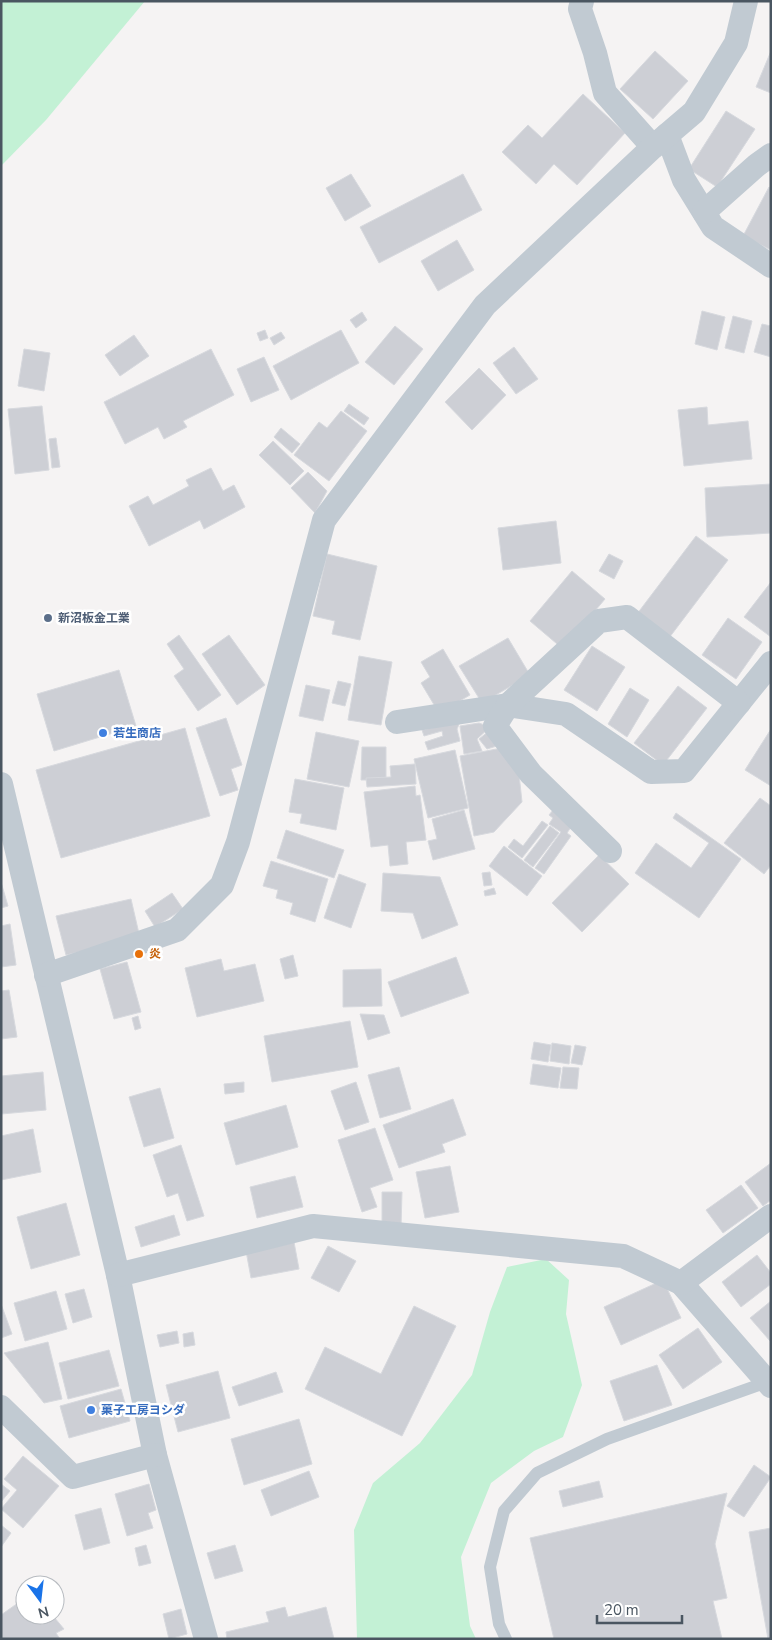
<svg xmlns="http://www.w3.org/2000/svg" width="772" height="1640" font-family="'Nunito Sans','Noto Sans JP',sans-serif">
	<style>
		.green { fill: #c3f1d5 }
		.building { fill: #cdcfd5; stroke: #d7d9de }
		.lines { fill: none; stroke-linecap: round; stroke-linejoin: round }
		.lane { stroke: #c1cad2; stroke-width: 12 }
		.street { stroke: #c1cad2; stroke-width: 24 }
		.service-dot { fill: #5c6f8a; stroke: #fff; stroke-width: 2 }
		.shop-dot { fill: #3f7fe0; stroke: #fff; stroke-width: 2 }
		.food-dot { fill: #e8710a; stroke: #fff; stroke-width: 2 }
		.labels { text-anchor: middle; stroke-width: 5; stroke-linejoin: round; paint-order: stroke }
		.service-label { font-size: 12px; font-weight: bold; fill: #4e5e75; stroke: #fff; text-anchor: start }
		.shop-label { font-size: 12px; font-weight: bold; fill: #366cbe; stroke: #fff; text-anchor: start }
		.food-label { font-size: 12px; font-weight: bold; fill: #c56008; stroke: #fff; text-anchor: start }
	</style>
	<rect width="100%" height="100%" fill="#f5f3f3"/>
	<g class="green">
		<path d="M1 1H145L46 120 1 166Z"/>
		<path d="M546 1259 569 1280 566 1314 582 1385 563 1437 534 1451 491 1483 461 1557 470 1626 476 1639H357L354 1530 373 1483 420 1443 472 1375 490 1312 507 1267Z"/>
	</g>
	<g class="building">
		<path d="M655 51 688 81 653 119 620 89Z"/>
		<path d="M771 51V93L756 87Z"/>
		<path d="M583 94 625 133 577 185 554 164 536 184 502 152 528 125 542 138Z"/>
		<path d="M726 111 755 129 717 187 689 169Z"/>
		<path d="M351 174 371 206 345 221 326 188Z"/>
		<path d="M463 174 482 210 379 263 360 227Z"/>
		<path d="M769 187 771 188V250L743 236Z"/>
		<path d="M457 240 474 270 438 291 421 261Z"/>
		<path d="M702 311 725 317 717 350 695 344Z"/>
		<path d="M362 312 367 320 356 328 350 320Z"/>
		<path d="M733 316 752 321 744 353 725 348Z"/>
		<path d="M762 324 771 326V357L754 352Z"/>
		<path d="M395 326 423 349 394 385 365 362Z"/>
		<path d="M265 330 268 338 260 341 257 333Z"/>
		<path d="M341 330 359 363 291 400 273 366Z"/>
		<path d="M281 332 285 338 274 345 270 338Z"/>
		<path d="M134 335 149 356 120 376 105 355Z"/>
		<path d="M514 347 538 379 516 394 493 363Z"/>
		<path d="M24 349 50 353 44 391 18 386Z"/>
		<path d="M211 349 234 395 183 421 187 427 164 439 158 427 125 444 104 402Z"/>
		<path d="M264 357 279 390 251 402 237 369Z"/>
		<path d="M479 368 506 395 472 430 445 402Z"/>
		<path d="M349 404 369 418 364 425 344 411Z"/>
		<path d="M42 406 49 470 15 474 8 409Z"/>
		<path d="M707 407 708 425 748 421 752 459 684 466 678 410Z"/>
		<path d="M341 411 367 431 329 481 294 455 319 422 327 428Z"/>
		<path d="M281 428 300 444 292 453 274 437Z"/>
		<path d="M56 438 60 467 52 468 49 439Z"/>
		<path d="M273 441 304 471 290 485 259 455Z"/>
		<path d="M211 468 223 491 234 485 245 507 204 529 200 520 149 546 129 506 148 496 153 505 189 486 186 480Z"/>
		<path d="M308 472 327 491 315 513 291 488Z"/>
		<path d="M771 484V533L707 537 705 488Z"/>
		<path d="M556 521 561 563 503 570 498 528Z"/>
		<path d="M696 536 728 560 669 638 637 614Z"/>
		<path d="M327 554 377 566 360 640 332 634 335 621 313 616Z"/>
		<path d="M609 554 623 561 614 579 599 571Z"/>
		<path d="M572 571 605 599 563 649 530 621Z"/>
		<path d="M771 582V637L744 617Z"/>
		<path d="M728 618 762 642 736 679 702 655Z"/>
		<path d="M179 635 221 695 198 711 174 676 184 669 167 644Z"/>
		<path d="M229 635 265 685 237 705 202 654Z"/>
		<path d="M508 638 530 675 482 703 459 666Z"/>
		<path d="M592 646 625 667 597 711 564 690Z"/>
		<path d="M443 649 470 695 439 713 421 683 430 677 421 662Z"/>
		<path d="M359 656 392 662 381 725 348 720Z"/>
		<path d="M119 670 136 726 54 751 37 694Z"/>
		<path d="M338 681 351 684 345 706 332 703Z"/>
		<path d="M306 685 330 690 323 721 299 716Z"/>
		<path d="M678 686 707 708 663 765 634 743Z"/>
		<path d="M630 688 649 700 627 737 608 724Z"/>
		<path d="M226 718 242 765 231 769 238 790 220 796 196 728Z"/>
		<path d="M460 722 457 729 460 741 428 750 425 742 443 736 442 731 424 736 422 730Z"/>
		<path d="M479 723 490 727 477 739 482 751 464 754 460 726Z"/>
		<path d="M185 728 210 816 61 858 36 770Z"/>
		<path d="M771 729V786L745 770Z"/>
		<path d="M489 731 500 745 487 749 479 739Z"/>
		<path d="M316 732 359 741 349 787 307 779Z"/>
		<path d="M362 747H386V780H361Z"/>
		<path d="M507 747 518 765 522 802 494 832 474 836 460 756Z"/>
		<path d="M455 750 468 808 428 818 414 759Z"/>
		<path d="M415 764 416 784 367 787 366 778 391 777 390 766Z"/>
		<path d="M295 779 344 788 336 830 300 823 302 814 289 812Z"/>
		<path d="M415 786 416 796 420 795 426 840 406 842 408 864 390 866 388 845 371 847 364 792Z"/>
		<path d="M760 798 771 806V865L764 874 724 843Z"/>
		<path d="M464 810 475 849 433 860 428 841 437 839 432 819Z"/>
		<path d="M553 810 573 824 567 833 571 836 544 874 535 868 561 832 549 824 553 818 549 815Z"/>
		<path d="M676 813 741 859 699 918 635 873 656 843 691 868 709 843 673 818Z"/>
		<path d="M542 821 548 825 522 858 508 847 514 839 523 846Z"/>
		<path d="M550 826 559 833 533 867 524 860Z"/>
		<path d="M286 830 344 850 334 878 277 858Z"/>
		<path d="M504 846 542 876 527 896 489 866Z"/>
		<path d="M599 855 629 884 582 932 552 903Z"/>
		<path d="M271 861 328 879 315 922 290 914 293 903 276 898 278 890 263 886Z"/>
		<path d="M490 872 492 885 484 886 482 873Z"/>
		<path d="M383 873 440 877 458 925 422 939 413 913 381 911Z"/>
		<path d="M339 874 366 884 351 928 324 918Z"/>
		<path d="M1 882 8 906 1 908Z"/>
		<path d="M494 888 496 894 485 896 484 891Z"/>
		<path d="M172 893 183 909 155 927 145 911Z"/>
		<path d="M131 899 140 938 66 955 56 916Z"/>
		<path d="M10 924 16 965 1 967V926Z"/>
		<path d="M293 955 298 976 285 979 280 959Z"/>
		<path d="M456 957 469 993 401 1017 388 982Z"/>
		<path d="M221 959 224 971 255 964 264 1001 197 1017 185 968Z"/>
		<path d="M127 962 141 1012 114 1019 100 969Z"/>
		<path d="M381 969 382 1006 343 1007V970Z"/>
		<path d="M9 990 17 1037 1 1039V991Z"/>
		<path d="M360 1014 384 1015 390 1033 368 1040Z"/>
		<path d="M138 1016 141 1028 135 1030 132 1018Z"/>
		<path d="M350 1021 358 1067 272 1082 264 1036Z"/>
		<path d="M534 1042 551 1045 548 1062 531 1059Z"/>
		<path d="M552 1043 571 1046 569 1064 550 1061Z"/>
		<path d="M575 1045 586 1047 582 1065 571 1063Z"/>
		<path d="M533 1064 561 1068 558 1088 530 1084Z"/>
		<path d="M399 1067 411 1109 380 1118 368 1075Z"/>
		<path d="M563 1067 579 1068 577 1089 560 1088Z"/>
		<path d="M43 1072 46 1110 1 1114V1076Z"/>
		<path d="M244 1082V1092L225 1094 224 1084Z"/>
		<path d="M356 1082 369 1122 345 1130 331 1091Z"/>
		<path d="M160 1088 174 1138 144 1147 129 1097Z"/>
		<path d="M453 1099 466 1135 442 1144 445 1152 399 1168 383 1125Z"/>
		<path d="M286 1105 298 1147 236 1165 224 1123Z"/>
		<path d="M375 1128 393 1180 370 1188 377 1207 362 1212 338 1140Z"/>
		<path d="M33 1129 41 1172 1 1180V1136Z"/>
		<path d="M181 1145 204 1216 187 1221 178 1193 167 1197 153 1155Z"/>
		<path d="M771 1163V1200L763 1206 745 1182Z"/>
		<path d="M450 1166 459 1212 425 1218 416 1172Z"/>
		<path d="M295 1176 303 1207 257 1218 250 1187Z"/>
		<path d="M741 1185 758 1208 723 1233 706 1210Z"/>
		<path d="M382 1192H402L401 1227H382Z"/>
		<path d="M66 1203 80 1255 31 1269 17 1217Z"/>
		<path d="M174 1215 180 1235 141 1247 135 1227Z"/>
		<path d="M294 1242 299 1269 251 1278 246 1251Z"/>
		<path d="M328 1246 356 1261 339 1292 311 1278Z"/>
		<path d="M757 1255 771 1273V1284L741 1307 722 1282Z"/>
		<path d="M663 1280 681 1318 621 1345 604 1307Z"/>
		<path d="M84 1289 92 1317 73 1323 65 1294Z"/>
		<path d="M56 1291 67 1329 25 1341 14 1303Z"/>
		<path d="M771 1301V1340L770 1341 750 1318Z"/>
		<path d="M1 1304 12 1334 1 1338Z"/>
		<path d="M414 1306 456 1326 402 1436 305 1389 325 1347 381 1374Z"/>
		<path d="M698 1328 722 1362 683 1389 659 1355Z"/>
		<path d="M177 1331 179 1343 160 1347 157 1335Z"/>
		<path d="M193 1332 195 1345 184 1347 183 1334Z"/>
		<path d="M48 1342 62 1399 44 1403 4 1353Z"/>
		<path d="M109 1350 119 1386 68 1399 59 1363Z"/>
		<path d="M657 1365 672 1405 624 1421 610 1381Z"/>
		<path d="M218 1371 230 1418 178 1432 166 1385Z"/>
		<path d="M276 1372 283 1392 239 1406 232 1387Z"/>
		<path d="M121 1389 130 1421 69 1438 60 1406Z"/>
		<path d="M299 1419 312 1464 244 1485 231 1439Z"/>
		<path d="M23 1456 59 1486 23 1528 1 1509 17 1490 4 1479Z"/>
		<path d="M754 1465 771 1477 744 1517 727 1506Z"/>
		<path d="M309 1471 319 1497 271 1516 261 1490Z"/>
		<path d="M599 1481 603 1497 563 1507 559 1491Z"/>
		<path d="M1 1484 10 1491 1 1502Z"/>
		<path d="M149 1484 156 1510 148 1513 153 1528 127 1536 115 1494Z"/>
		<path d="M727 1493 715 1544 727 1598 713 1601 722 1639H554L530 1538Z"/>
		<path d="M101 1508 110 1543 84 1550 75 1515Z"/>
		<path d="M1 1525 11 1533 1 1547Z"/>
		<path d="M771 1528V1639H768L749 1532Z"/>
		<path d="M146 1545 151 1563 139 1566 135 1548Z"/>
		<path d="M235 1545 243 1571 215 1579 207 1553Z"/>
		<path d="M25 1598V1615H34L42 1625 54 1617 64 1629 56 1633 60 1639H1V1615Z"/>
		<path d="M285 1607 288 1617 326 1607 334 1639H227L226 1632 269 1622 266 1612Z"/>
		<path d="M181 1609 187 1634 169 1639 163 1614Z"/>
	</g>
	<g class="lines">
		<path class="lane" d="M506 1639 499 1624 490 1567 504 1511 537 1473 607 1439 767 1382"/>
		<g class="street">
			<path d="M582 1 580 9 595 53 605 93 653 147"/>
			<path d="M667 135 684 180 713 227 771 266"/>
			<path d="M704 212 757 165 771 155"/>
			<path d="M397 722 508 705 566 714 651 772 684 771 771 663"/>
			<path d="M1 784 118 1275 155 1455 206 1639"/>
			<path d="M610 851 531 774 495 726 508 705 599 621 627 617 739 703"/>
			<path d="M46 975 177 930 222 885 238 842 324 520 485 305 653 147 694 112 736 43 746 1"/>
			<path d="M118 1275 313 1226 623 1256 681 1283 771 1386"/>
			<path d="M681 1283 771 1216"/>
			<path d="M1 1407 73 1477 155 1455"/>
		</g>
	</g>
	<circle class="service-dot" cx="48" cy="618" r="5"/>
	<g class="shop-dot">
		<circle cx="103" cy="733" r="5"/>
		<circle cx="91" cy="1410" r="5"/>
	</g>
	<circle class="food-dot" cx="139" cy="954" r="5"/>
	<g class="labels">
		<g class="service-label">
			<text x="58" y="622">新沼板金工業</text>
		</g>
		<g class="shop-label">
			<text x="113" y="737">若生商店</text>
			<text x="101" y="1414">菓子工房ヨシダ</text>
		</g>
		<g class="food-label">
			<text x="149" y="958">炎</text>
		</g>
	</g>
	<rect width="772" height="1640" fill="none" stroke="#4a5661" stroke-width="5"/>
	<g transform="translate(40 1600) rotate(165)"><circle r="24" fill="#ffffff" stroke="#b7bbc0"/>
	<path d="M0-4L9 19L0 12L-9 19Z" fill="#1a73e8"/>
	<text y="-8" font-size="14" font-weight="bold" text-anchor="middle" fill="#4a5661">N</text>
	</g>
	<path d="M597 1615v8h85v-8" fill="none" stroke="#4a5661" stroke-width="2.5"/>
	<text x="604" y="1615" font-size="15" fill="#4a5661" stroke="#ffffff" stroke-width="4" paint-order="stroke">20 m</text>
</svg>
